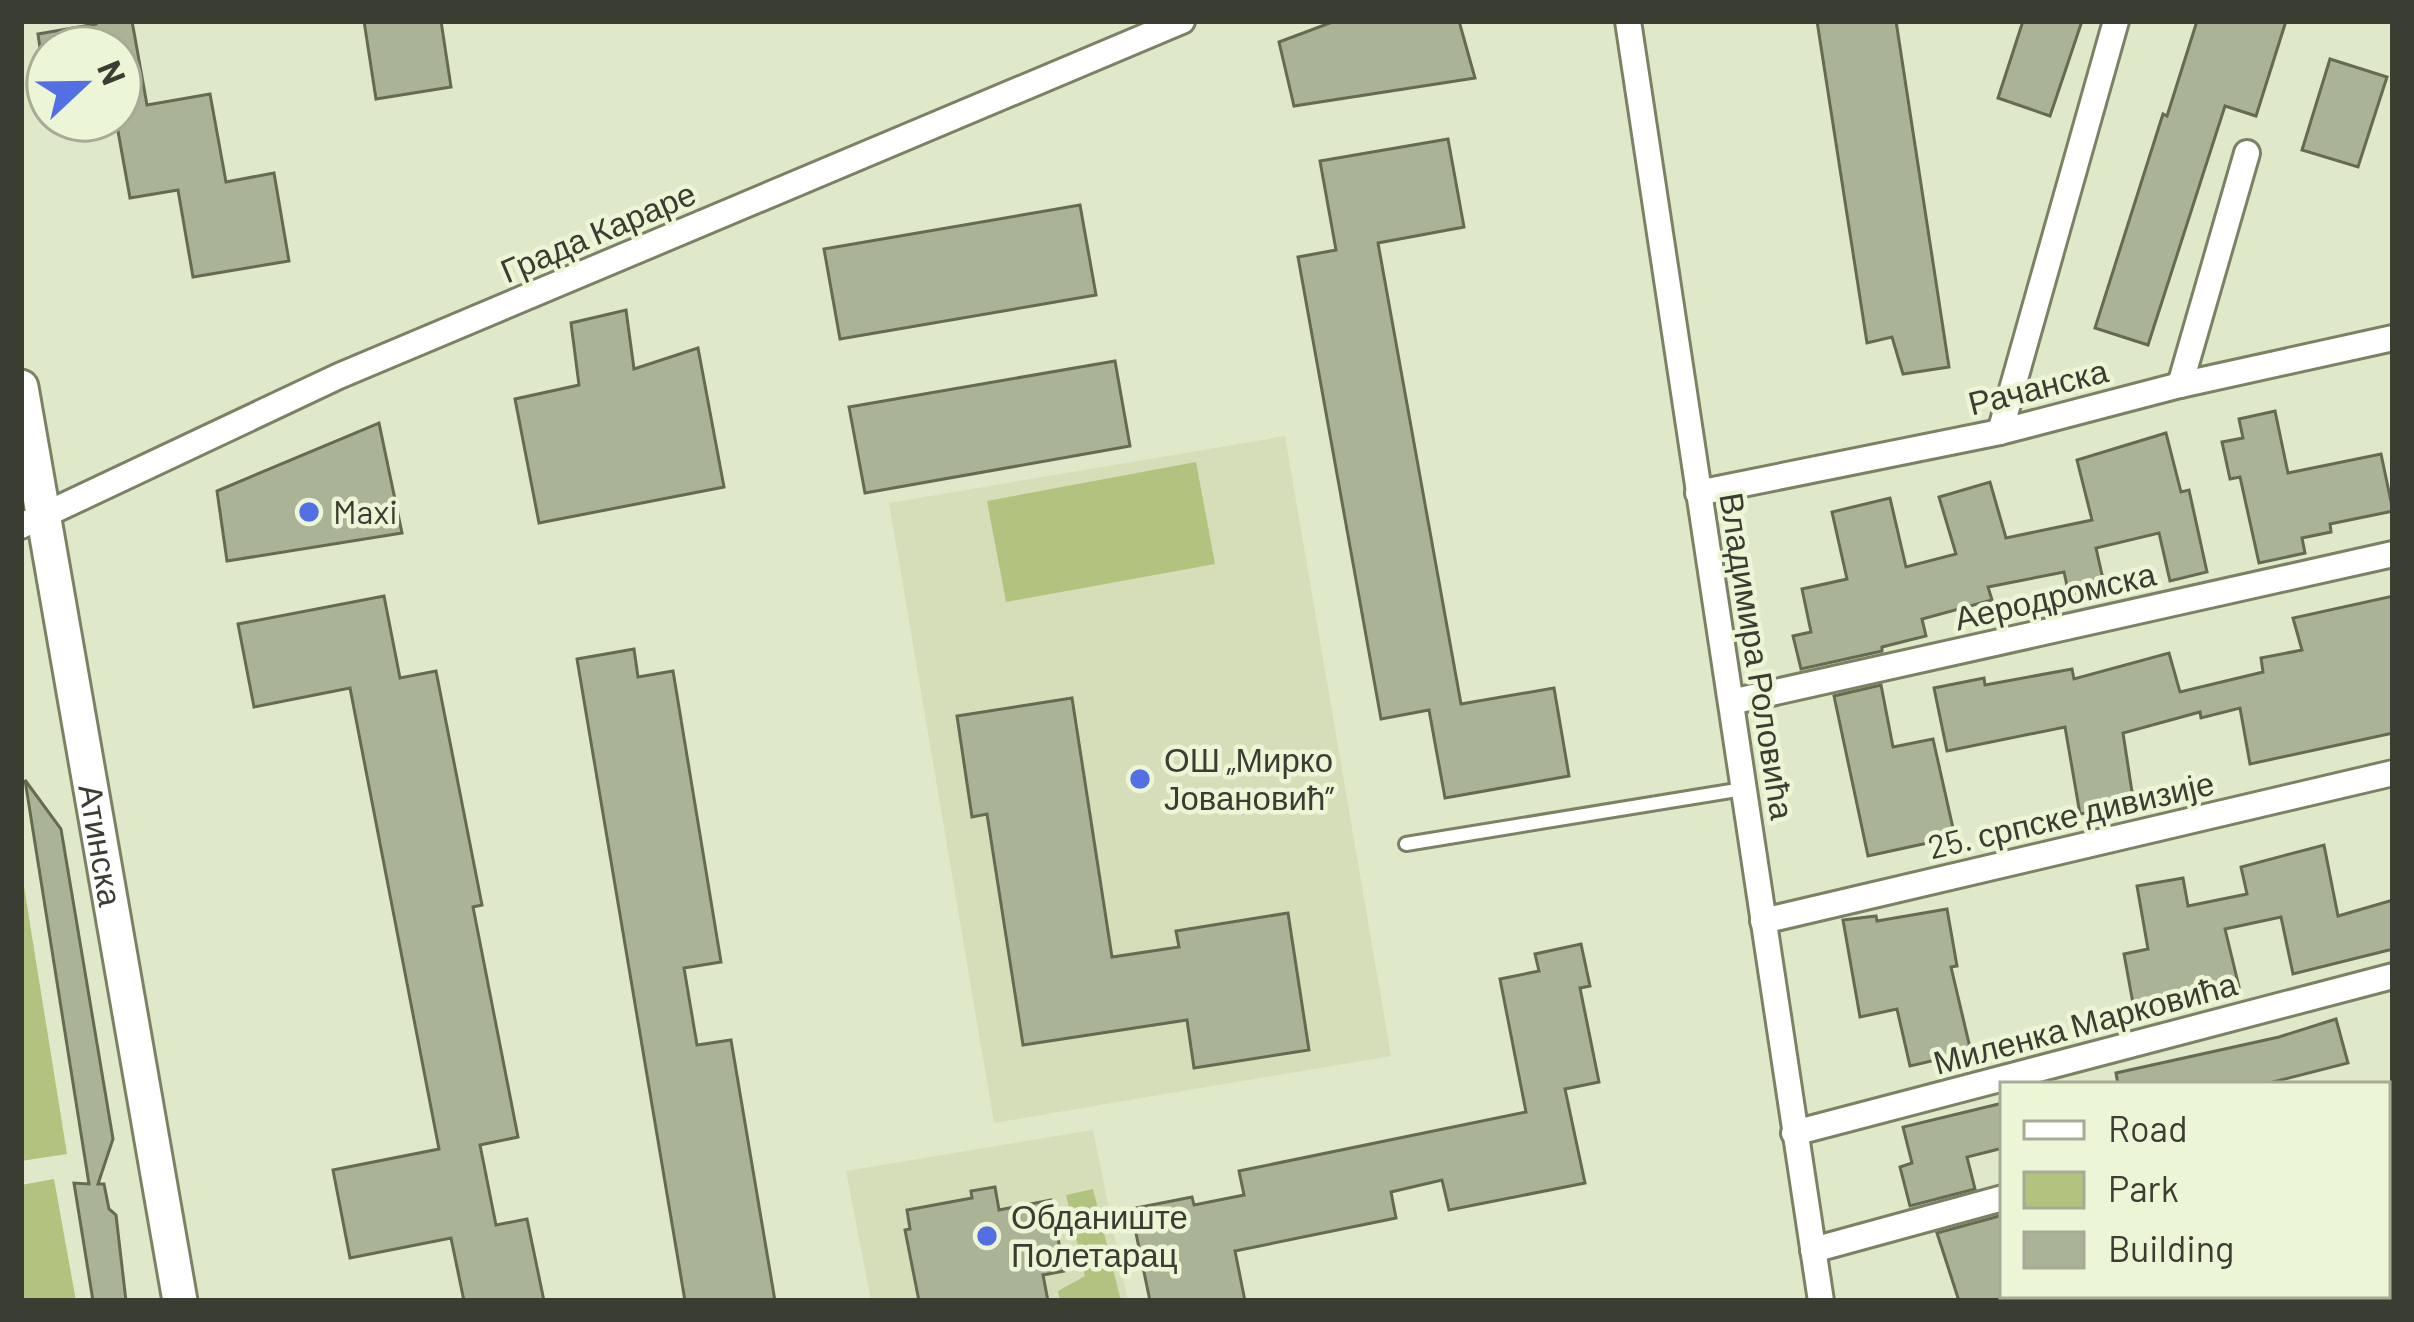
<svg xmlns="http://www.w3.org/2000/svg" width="2414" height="1322" font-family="Barlow,sans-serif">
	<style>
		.built { fill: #d5deb9 }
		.green { fill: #b2c27f }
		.building { fill: #abb396; stroke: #646b50; stroke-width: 3 }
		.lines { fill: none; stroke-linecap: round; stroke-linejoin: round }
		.service-casing { stroke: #7a8165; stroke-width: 18 }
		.minor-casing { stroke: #7a8165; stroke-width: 30 }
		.tertiary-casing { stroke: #7a8165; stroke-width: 39 }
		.service { stroke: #fff; stroke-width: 12 }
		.minor { stroke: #fff; stroke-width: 24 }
		.tertiary { stroke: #fff; stroke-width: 33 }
		.poi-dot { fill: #5270e4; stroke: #edf5d7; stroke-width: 4.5 }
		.labels { text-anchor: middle; stroke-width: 9; stroke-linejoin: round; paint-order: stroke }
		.street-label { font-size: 33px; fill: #3a3d31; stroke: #edf5d7 }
		.poi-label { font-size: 33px; fill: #3a3d31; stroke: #edf5d7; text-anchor: start }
	</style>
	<rect width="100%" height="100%" fill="#e0e8ca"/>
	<g class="built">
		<path d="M1285 436 1391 1056 994 1123 889 503Z"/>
		<path d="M1093 1130 1128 1301H871L846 1171Z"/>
	</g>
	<g class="green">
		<path d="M1196 462 1215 564 1006 602 987 501Z"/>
		<path d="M21 868 67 1154 21 1161Z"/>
		<path d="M54 1179 76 1301H21V1185Z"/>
		<path d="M1093 1189 1121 1301H1060L1058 1291 1085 1276 1066 1195Z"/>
	</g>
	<g class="building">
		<path d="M95 21H132L147 105 210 94 226 182 274 173 289 261 193 277 178 190 130 198 116 120H120V48H40L38 34 96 24Z"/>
		<path d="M364 21H441L451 87 376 99Z"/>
		<path d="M1335 21H1459L1475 78 1294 106 1279 42Z"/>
		<path d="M1817 21H1896L1949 367 1903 374 1892 337 1867 343Z"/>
		<path d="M2023 21H2082L2050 116 1998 98Z"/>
		<path d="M2197 21H2286L2256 116 2225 106 2148 345 2095 328 2163 114 2167 116Z"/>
		<path d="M2330 59 2387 77 2358 167 2302 150Z"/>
		<path d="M1448 139 1464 227 1378 243 1461 704 1554 688 1569 776 1445 798 1429 710 1381 719 1298 257 1336 250 1320 161Z"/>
		<path d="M1080 205 1096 295 840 339 824 249Z"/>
		<path d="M626 310 634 369 698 348 724 487 539 523 515 399 579 385 571 323Z"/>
		<path d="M1115 361 1130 446 865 493 849 407Z"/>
		<path d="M2275 411 2288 473 2381 454 2393 511 2330 524 2331 532 2302 538 2305 553 2259 563 2240 477 2230 479 2222 442 2243 438 2239 419Z"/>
		<path d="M379 423 402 533 227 561 217 491Z"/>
		<path d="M2166 433 2181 492 2189 490 2207 572 2170 581 2159 533 2096 548 2105 588 2069 595 2064 572 1988 587 1992 600 1922 619 1926 636 1882 647V651L1801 669 1793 636 1811 632 1802 589 1847 579 1832 512 1890 498 1906 567 1956 554 1939 497 1990 482 2006 538 2092 520 2077 460Z"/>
		<path d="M384 596 400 678 436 671 482 905 473 907 518 1137 480 1145 496 1225 527 1219 544 1301H464L451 1238 350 1258 333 1170 439 1149 350 688 254 707 238 624Z"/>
		<path d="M2393 596V733L2250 764 2240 708 2201 718 2200 712 2123 733 2134 805 2080 814 2065 727 1947 751 1934 688 1984 678 1985 685 2072 669 2074 679 2169 653 2180 692 2263 672 2261 658 2302 650 2293 618Z"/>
		<path d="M634 649 638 677 673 671 721 962 684 968 697 1045 731 1040 775 1301H685L577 659Z"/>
		<path d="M1881 685 1893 747 1933 739 1955 837 1868 856 1834 696Z"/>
		<path d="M1072 698 1112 957 1179 947 1176 931 1288 913 1309 1050 1194 1068 1187 1020 1023 1045 987 814 972 817 957 716Z"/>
		<path d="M25 780 61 829 113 1139 98 1184H104L109 1209 116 1215 126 1301H93L74 1183 89 1184Z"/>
		<path d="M2324 845 2338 916 2393 900V949L2293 974 2281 917 2225 929 2241 995 2205 1003 2203 996 2134 1009 2124 954 2148 949 2137 886 2183 878 2188 906 2247 894 2241 867Z"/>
		<path d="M1947 909 1957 966 1951 967 1971 1052 1910 1066 1897 1009 1860 1017 1843 920 1876 916 1877 921Z"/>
		<path d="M1581 944 1590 986 1580 988 1599 1082 1565 1089 1585 1183 1449 1210 1442 1180 1391 1192 1396 1218 1235 1251 1245 1301H1150L1131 1209 1192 1197 1194 1205 1244 1195 1239 1171 1526 1112 1500 979 1539 971 1535 954Z"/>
		<path d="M2336 1019 2348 1063 2261 1085H2118L2116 1073 2279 1037Z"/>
		<path d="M2003 1103V1148L1967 1157 1975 1189 1910 1206 1900 1167 1912 1163 1903 1127Z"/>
		<path d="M995 1187 999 1210 1051 1200 1064 1271 1043 1275 1048 1301H919L905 1230 910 1229 907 1210 972 1198 971 1191Z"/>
		<path d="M2003 1215V1301H1959L1937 1233Z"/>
	</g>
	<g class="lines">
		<defs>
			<path id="service" d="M1406 844 1743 789"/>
			<g id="minor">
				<path d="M1628 21 1821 1301"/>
				<path d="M2180 385 2247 153"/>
				<path d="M2000 432 2116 21"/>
				<path d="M1698 493 2000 432 2180 385 2393 338"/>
				<path d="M21 526 339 376 1182 21"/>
				<path d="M1731 702 2393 554"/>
				<path d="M1763 921 2393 773"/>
				<path d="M2387 1104 2393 1102"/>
				<path d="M1794 1133 2393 976"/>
				<path d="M2387 1248 2393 1246"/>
				<path d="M1813 1250 2003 1198"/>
				<path d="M2166 1301 2191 1295"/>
			</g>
			<g id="tertiary">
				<path id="s1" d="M21 387 180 1301"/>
			</g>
		</defs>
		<use href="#service" class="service-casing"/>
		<use href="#minor" class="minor-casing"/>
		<use href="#tertiary" class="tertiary-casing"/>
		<use href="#service" class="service"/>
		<use href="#minor" class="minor"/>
		<use href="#tertiary" class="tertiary"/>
	</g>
	<g class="poi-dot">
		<circle cx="309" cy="512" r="12"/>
		<circle cx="1140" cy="779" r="12"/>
		<circle cx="987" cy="1236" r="12"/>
	</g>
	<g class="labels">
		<g class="street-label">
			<text transform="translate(598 232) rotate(-23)" y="12">Града Караре</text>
			<text transform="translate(2038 387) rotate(-14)" y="12">Рачанска</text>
			<text transform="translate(2055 596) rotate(-13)" y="12">Аеродромска</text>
			<text transform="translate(1757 656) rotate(81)" y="12">Владимира Роловића</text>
			<text transform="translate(2071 815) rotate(-13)" y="12">25. српске дивизије</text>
			<text dy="12" stroke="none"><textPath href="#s1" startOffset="465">Атинска</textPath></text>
			<text transform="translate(2085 1023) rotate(-15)" y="12">Миленка Марковића</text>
		</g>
		<g class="poi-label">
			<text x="333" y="524">Maxi</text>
			<text x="1164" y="772">ОШ „Мирко<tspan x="1164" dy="38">Јовановић”</tspan></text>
			<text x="1011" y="1229">Обданиште<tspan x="1011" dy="38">Полетарац</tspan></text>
		</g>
	</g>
	<rect width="2414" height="1322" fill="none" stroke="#3a3d31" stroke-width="48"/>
	<rect x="2000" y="1082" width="390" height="216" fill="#edf5d7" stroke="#a5ab95" stroke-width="3"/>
	<rect x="2024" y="1121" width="60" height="18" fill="#ffffff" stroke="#a5ab95" stroke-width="3"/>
	<text x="2108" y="1142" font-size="36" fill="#3a3d31">Road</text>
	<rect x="2024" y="1172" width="60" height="36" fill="#b2c27f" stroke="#a5ab95" stroke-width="3"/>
	<text x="2108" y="1202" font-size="36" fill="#3a3d31">Park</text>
	<rect x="2024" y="1232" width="60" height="36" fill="#abb396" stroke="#a5ab95" stroke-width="3"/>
	<text x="2108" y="1262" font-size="36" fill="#3a3d31">Building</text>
	<g transform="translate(84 84) rotate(68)"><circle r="57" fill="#edf5d7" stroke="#a5ab95" stroke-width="3"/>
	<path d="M0-9L21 45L0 30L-21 45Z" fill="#5270e4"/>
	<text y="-18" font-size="33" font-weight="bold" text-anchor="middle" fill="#3a3d31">N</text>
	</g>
</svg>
